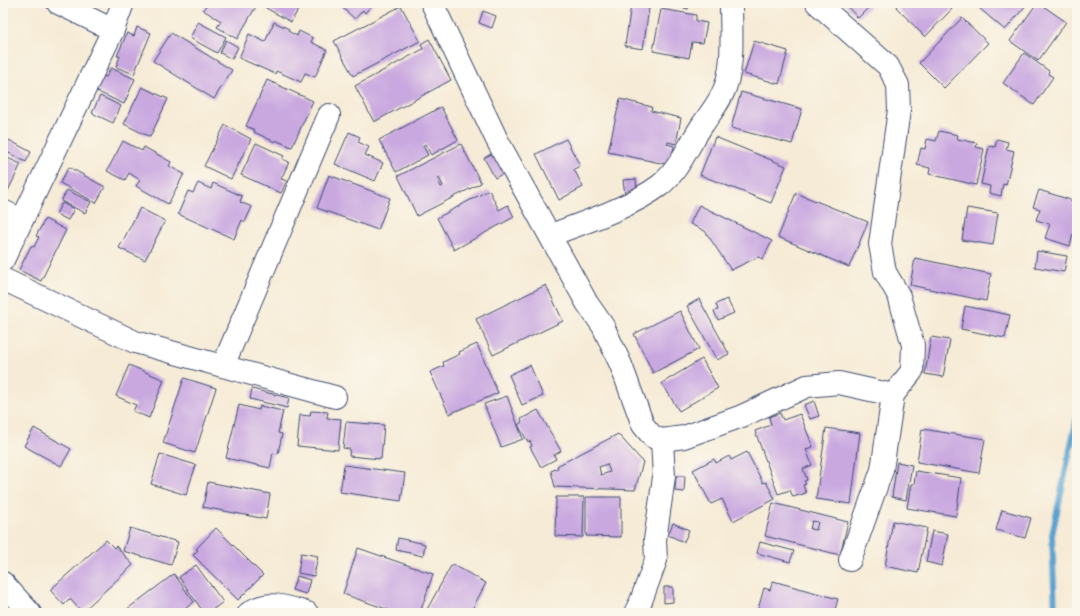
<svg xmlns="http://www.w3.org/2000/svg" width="1080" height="616" font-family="Delius,sans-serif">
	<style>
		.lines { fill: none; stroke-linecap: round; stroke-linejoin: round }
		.stream { stroke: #5aa2d0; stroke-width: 6 }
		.building { fill: #c9a8e0; fill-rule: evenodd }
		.minor-casing { stroke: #3c4b70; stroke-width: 24 }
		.minor { stroke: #fff; stroke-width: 22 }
	</style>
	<rect width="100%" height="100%" fill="#fbf7ec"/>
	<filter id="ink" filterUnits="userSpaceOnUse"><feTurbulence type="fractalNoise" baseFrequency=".025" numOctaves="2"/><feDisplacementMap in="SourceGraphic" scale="8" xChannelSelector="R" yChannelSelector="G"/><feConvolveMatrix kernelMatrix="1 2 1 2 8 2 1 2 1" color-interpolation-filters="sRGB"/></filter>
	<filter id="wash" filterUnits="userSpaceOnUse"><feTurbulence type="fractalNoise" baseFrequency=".012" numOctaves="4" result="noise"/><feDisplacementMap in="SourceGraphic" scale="16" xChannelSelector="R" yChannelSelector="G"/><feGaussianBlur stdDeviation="0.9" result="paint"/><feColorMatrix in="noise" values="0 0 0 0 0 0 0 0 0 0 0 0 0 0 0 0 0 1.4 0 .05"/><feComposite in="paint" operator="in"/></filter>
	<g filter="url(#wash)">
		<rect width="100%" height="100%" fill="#f6ebd6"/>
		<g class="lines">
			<path class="stream" d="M1055 613 1052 535 1077 417"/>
		</g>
		<g id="blocks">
			<g class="building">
				<path d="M205 3H258L237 39 217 27 221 21 203 10 207 4Z"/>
				<path d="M269 3H302L291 22 266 8Z"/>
				<path d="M337 3H374L365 13 363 10 355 19Z"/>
				<path d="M665 3H690L688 9Z"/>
				<path d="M844 3H873L858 18Z"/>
				<path d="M899 3H946L952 9 925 37 896 7Z"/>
				<path d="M982 3H1028L1005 30 979 8Z"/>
				<path d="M1037 3H1039L1066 22 1038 61 1010 41Z"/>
				<path d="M631 5 649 8 643 49 625 46Z"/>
				<path d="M401 6 420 41 353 76 334 41Z"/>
				<path d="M661 9 696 15V21L707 23 703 43 692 42 689 58 653 51Z"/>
				<path d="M483 11 496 16 492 28 479 23Z"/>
				<path d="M962 18 988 43 944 88 919 63Z"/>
				<path d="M198 22 226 37 217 53 190 38Z"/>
				<path d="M274 22 289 29 288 31 297 36 299 31 313 38 311 42 327 50 315 77 305 73 301 82 276 71 275 74 239 58 249 34 265 42Z"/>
				<path d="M137 27 151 33 134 74 116 67 120 56H117L127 33 134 36Z"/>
				<path d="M171 33 232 70 214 99 153 61Z"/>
				<path d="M429 39 451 80 374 122 355 86 423 49 421 44Z"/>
				<path d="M226 40 238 47 232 59 220 53Z"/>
				<path d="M754 41 788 51 779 84 744 74Z"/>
				<path d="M1024 53 1049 71 1048 74 1053 77 1034 105 1003 83Z"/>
				<path d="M111 68 135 79 124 104 94 90 101 75 106 77Z"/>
				<path d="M267 80 313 101 292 147 275 140V142L254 132 255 130 246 126Z"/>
				<path d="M142 87 168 99 150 137 124 124Z"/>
				<path d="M741 92 802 109 792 144 731 128Z"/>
				<path d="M100 96 121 106 113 123 92 113Z"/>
				<path d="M620 99 652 107 651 111 681 118 676 144 668 142 667 144 674 146 670 165 608 152Z"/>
				<path d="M441 107 458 140 431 155 425 144 423 146 428 155 396 172 379 140Z"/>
				<path d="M225 125 251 139 231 179 204 166Z"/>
				<path d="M939 131 958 135 957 139 977 143 976 147 984 149 976 185 929 174 930 168 917 165 921 148 925 149 927 139 936 141Z"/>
				<path d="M349 132 360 137 358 142 369 147 365 155 383 163 375 181 335 164Z"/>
				<path d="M715 137 786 166 771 203 700 175Z"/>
				<path d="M566 139 580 166 574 169 583 187 559 200 536 154Z"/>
				<path d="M997 139 1008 142 1006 149 1014 151 1006 185 1003 184 1001 196 989 193 990 186 981 184 989 146 995 147Z"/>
				<path d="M9 140 31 152 26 162 3 150Z"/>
				<path d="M123 141 142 151 144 147 171 162 169 166 184 174 168 204 136 186 140 180 129 173 125 180 107 171Z"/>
				<path d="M256 143 284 156 282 159 289 162 281 179 287 181 281 193 241 175Z"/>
				<path d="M461 144 481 183 417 216 398 176ZM439 178 443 186 441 187 437 179Z"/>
				<path d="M493 153 504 173 495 178 484 158Z"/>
				<path d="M3 156 21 164 5 197 3 196Z"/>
				<path d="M69 167 105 187 96 203 60 183Z"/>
				<path d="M329 175 390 198 378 230 317 208Z"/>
				<path d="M636 179 637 193 625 194 623 180Z"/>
				<path d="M198 183 211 189 213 183 242 196 240 202 252 207 245 222 242 220 234 239 178 214 188 191 193 193Z"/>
				<path d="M67 190 91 202 85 213 61 201Z"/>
				<path d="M489 190 499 210 508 205 514 217 454 250 437 218Z"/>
				<path d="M1039 190 1077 202V236L1073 234 1070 246 1045 238 1050 224 1036 220 1040 209 1033 207Z"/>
				<path d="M796 193 868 222 849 267 778 237Z"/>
				<path d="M62 203 74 209 68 220 56 214Z"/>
				<path d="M699 205 772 241 763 259 758 257 731 270 705 231 690 224Z"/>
				<path d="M140 208 165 221 145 260 119 248Z"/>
				<path d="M967 208 998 213 993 245 962 240Z"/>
				<path d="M45 219 66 230 41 281 19 270 31 246 34 247 39 237 36 236Z"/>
				<path d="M1037 251 1067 256 1064 272 1035 267Z"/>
				<path d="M915 258 991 274 986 301 910 285Z"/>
				<path d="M546 285 563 321 493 355 476 319Z"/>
				<path d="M699 299 729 354 717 360 687 306Z"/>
				<path d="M727 299 734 313 718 320 714 311 718 310 716 304Z"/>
				<path d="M965 306 1010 315 1005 338 961 329Z"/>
				<path d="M680 311 699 349 653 373 634 334Z"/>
				<path d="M931 337 950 340 943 377 925 374Z"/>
				<path d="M477 344 498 393 449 414 430 372 444 366 443 362 460 354 459 352Z"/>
				<path d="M702 359 718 388 679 411 662 383Z"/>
				<path d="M129 365 164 380 149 418 133 411 136 405 116 396Z"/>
				<path d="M530 365 543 396 522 405 509 375Z"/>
				<path d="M184 378 216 388 195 453 163 443Z"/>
				<path d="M252 389 289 398 287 408 250 399Z"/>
				<path d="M507 396 523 439 501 447 484 404Z"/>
				<path d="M814 401 819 416 810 419 804 405Z"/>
				<path d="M239 405 259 410 260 406 283 411 278 433 282 434 278 454 273 453 270 468 226 458Z"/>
				<path d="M538 410 561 451 554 455 556 459 541 467 530 447 532 446 530 441 528 442 518 425 522 422 521 419Z"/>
				<path d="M311 411 328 412 327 418 341 419 338 450 297 446 300 415 310 416Z"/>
				<path d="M780 413 783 420 800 414 813 447 806 449 812 465 803 469 807 480 804 481 806 484 803 485 806 493 793 497 790 490 778 494 755 431 771 425 769 417Z"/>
				<path d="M346 422 384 425 381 459 349 456 350 449 343 448Z"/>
				<path d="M34 428 71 449 61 466 24 446Z"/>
				<path d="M826 428 860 433 851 504 816 499Z"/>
				<path d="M922 429 985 439 979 473 917 462Z"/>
				<path d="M618 434 643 462 635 490 555 487 551 471 558 468 557 466ZM607 464 610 472 601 475 599 467Z"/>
				<path d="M747 452 763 483 766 482 775 499 733 521 722 499 711 504 693 470 714 459 716 463 729 456 731 460Z"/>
				<path d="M160 454 196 465 186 495 151 484Z"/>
				<path d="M897 462 912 465 906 500 892 497Z"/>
				<path d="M344 465 405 473 401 501 340 492Z"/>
				<path d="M916 471 961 478 956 516 907 508 911 484H914Z"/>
				<path d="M676 476H685L684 492 675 491Z"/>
				<path d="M208 482 270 494 266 519 203 507Z"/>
				<path d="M556 497H584L583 537 555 536Z"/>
				<path d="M586 497H621V537L586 536Z"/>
				<path d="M773 503 848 522 840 555 765 536ZM812 521 818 522 816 530 810 529Z"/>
				<path d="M1002 510 1031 518 1025 538 996 530Z"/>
				<path d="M893 521 927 528 918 573 885 566Z"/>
				<path d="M673 523 689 530 684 542 668 535Z"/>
				<path d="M130 528 178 542 171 565 123 551Z"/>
				<path d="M216 528 263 575 238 600 193 555 198 550 196 549Z"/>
				<path d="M932 531 948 534 942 566 926 562Z"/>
				<path d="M398 538 425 544 423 556 396 550Z"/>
				<path d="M106 540 114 548 116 546 133 565 82 612 70 599 64 605 50 590Z"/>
				<path d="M760 542 794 551 790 562 757 553Z"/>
				<path d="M358 548 433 574 420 613H398L343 594Z"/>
				<path d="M301 553 318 556 314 576 298 573Z"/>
				<path d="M452 564 486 583 470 613H425Z"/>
				<path d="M196 565 223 602 208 613H204L179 577Z"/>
				<path d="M174 574 194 602 179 613H122Z"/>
				<path d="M297 576 310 580 306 594 292 590Z"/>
				<path d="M773 581 838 599 834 613H757L764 588 770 590Z"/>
				<path d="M664 587H673V602L664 603Z"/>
			</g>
		</g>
	</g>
	<g filter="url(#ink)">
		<use href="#blocks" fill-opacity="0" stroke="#3c4b70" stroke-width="1"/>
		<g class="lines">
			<defs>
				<g id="minor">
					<path d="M58 3 113 30"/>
					<path d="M432 3 497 140 587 303 603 326 621 365 643 425 653 437 662 440 684 437 742 416 807 386 839 383 893 395"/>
					<path d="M817 3 888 66 898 85 899 110 880 244 885 272 899 296 913 345 912 371 893 395 882 470 850 560"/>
					<path d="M3 211 22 220"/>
					<path d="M551 235C585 222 629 208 659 186 679 171 689 144 703 124 711 112 722 99 726 85 734 61 731 28 731 3"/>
					<path d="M3 260 113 30 123 3"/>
					<path d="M3 279 135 342 335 397"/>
					<path d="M223 366 329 115"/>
					<path d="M3 583 30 613"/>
					<path d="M249 613C267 599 288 607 307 613"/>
					<path d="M635 613 641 601 656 560 655 540 664 477 662 440"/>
				</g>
			</defs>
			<use href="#minor" class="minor-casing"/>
			<use href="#minor" class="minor"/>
		</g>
	</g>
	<rect width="1080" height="616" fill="none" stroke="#fbf7ec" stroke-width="16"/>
</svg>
